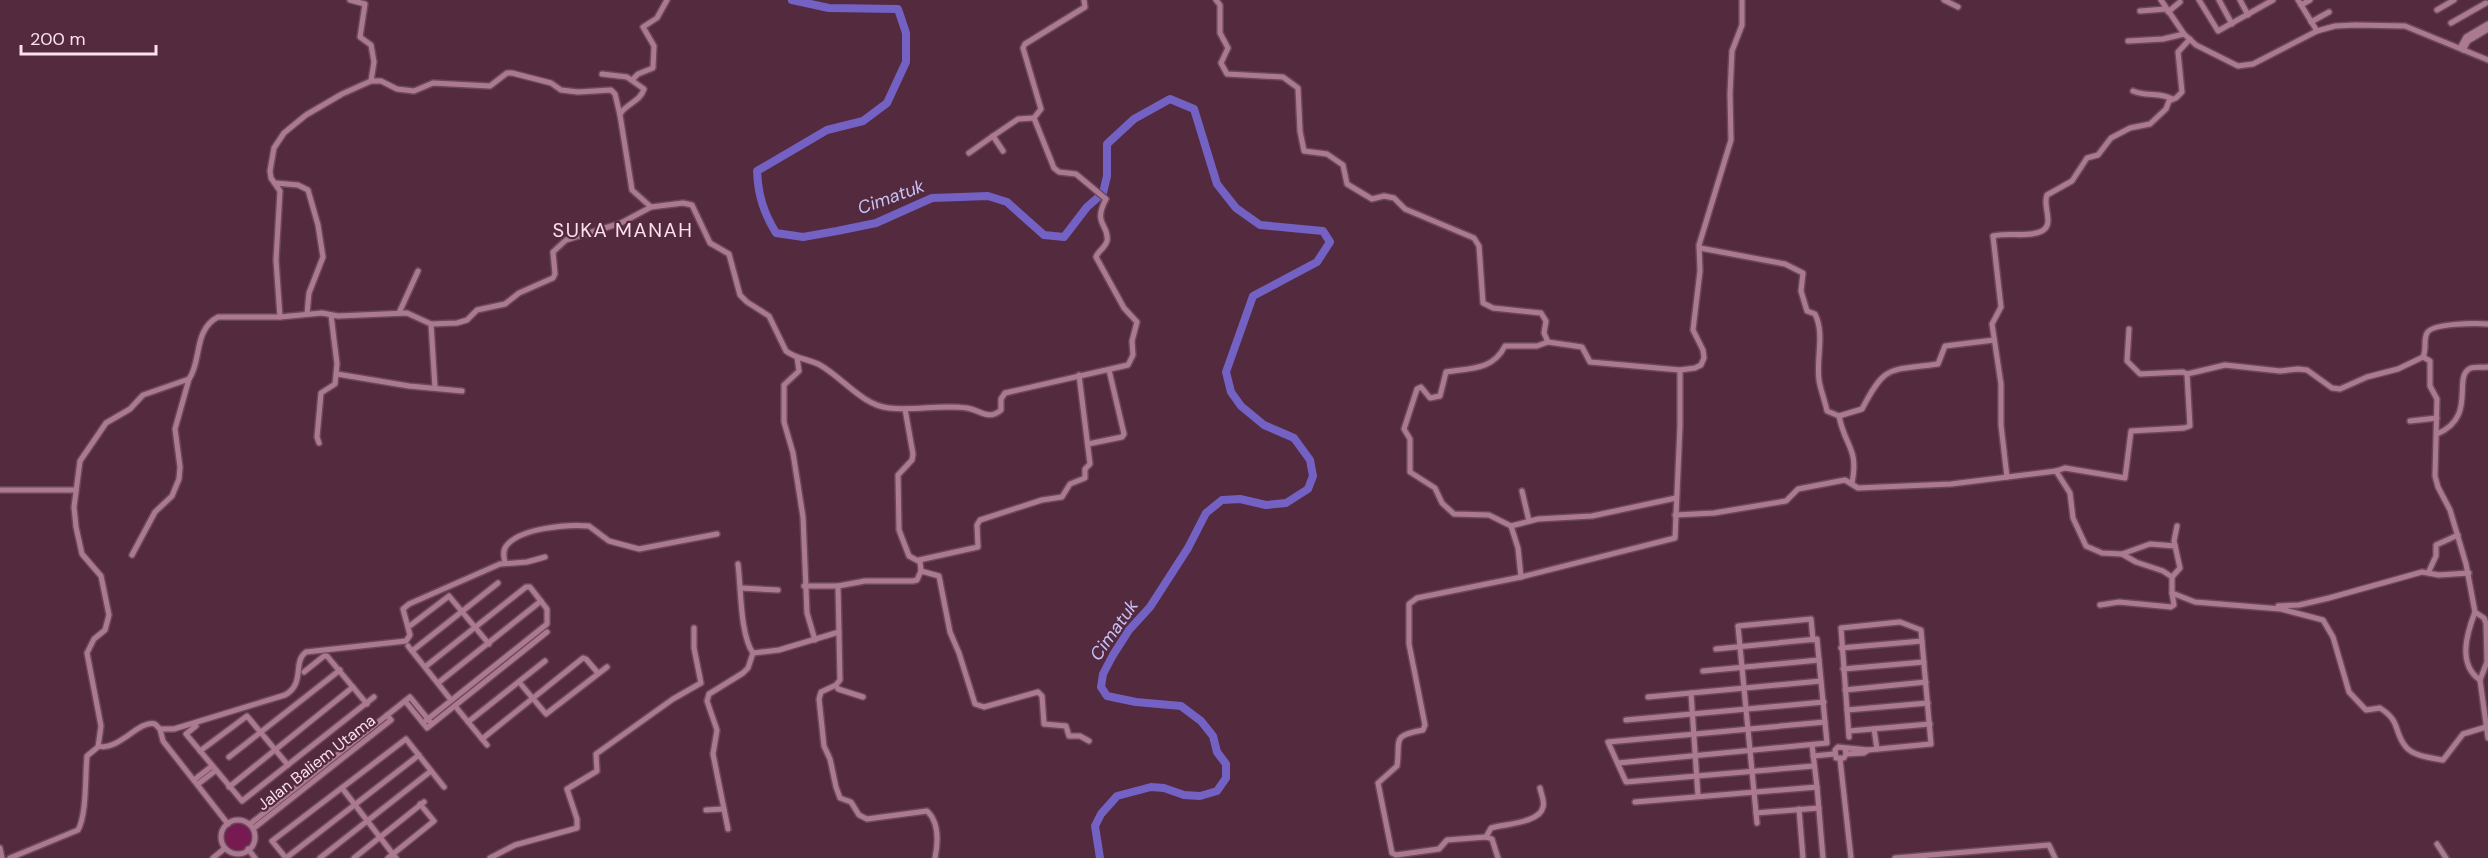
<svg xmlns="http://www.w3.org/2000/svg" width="2488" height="858" font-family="'DM Sans',sans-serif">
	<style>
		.green { fill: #761a51 }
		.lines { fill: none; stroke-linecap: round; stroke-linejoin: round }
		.river { stroke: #7361c4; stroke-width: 8 }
		.street-casing { stroke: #6b475a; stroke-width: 8 }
		.street { stroke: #ab7a91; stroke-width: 5 }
		.labels { text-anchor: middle; stroke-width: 4.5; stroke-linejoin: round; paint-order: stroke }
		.street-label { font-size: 16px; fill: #fce1ed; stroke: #542a3f }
		.water-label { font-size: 18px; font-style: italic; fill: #c7c3f6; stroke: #542a3f }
		.quarter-label { font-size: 20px; letter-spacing: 1.5px; fill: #fce1ed; stroke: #542a3f }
	</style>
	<rect width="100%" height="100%" fill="#542a3f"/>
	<circle class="green" cx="238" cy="837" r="13"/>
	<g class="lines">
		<path class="river" d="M792 0 829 8 898 9 906 33V62L887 103 863 121 827 130 757 171C758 196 764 213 776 233L803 237 837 231 876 223 932 198 988 196 1007 202 1044 235 1064 237 1087 207 1103 193 1107 176V144L1134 119 1170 99 1194 109 1217 184 1236 208 1260 225 1323 231 1330 242 1317 262 1253 296 1226 372 1231 392 1241 406 1264 425 1294 438 1310 460 1313 476 1308 489 1286 503 1266 505 1240 499 1222 500 1206 513 1188 548 1150 607 1129 630 1113 655 1103 674 1101 687 1107 696 1136 702 1181 706 1201 721 1213 736 1217 752 1226 764V778L1217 791 1200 796 1184 795 1164 788 1151 787 1117 796 1101 814 1095 826 1100 858"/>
		<defs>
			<g id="street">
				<path d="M350 0 365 4 360 37 371 45 374 62 371 81"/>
				<path d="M1216 0 1220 5V33L1228 48 1221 63 1227 74 1283 77 1298 88 1300 131 1304 151 1327 154 1343 165 1347 184 1372 199 1384 196 1394 198 1405 209 1474 238 1479 246 1483 303 1493 308 1541 313 1546 321 1544 333 1548 342 1582 347 1590 362 1680 370"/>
				<path d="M1944 0 1958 7"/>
				<path d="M2161 0 2184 34 2196 45 2238 66 2253 64 2317 31 2335 26 2356 25 2405 26 2488 60"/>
				<path d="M2199 0 2218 31 2273 0"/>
				<path d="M2219 0 2232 24"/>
				<path d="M2240 0 2248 15"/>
				<path d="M2298 0 2317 31"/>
				<path d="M2301 5 2310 0"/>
				<path d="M2437 10 2454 0"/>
				<path d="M2140 11 2166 9"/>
				<path d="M2168 12 2180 2"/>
				<path d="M2311 22 2329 12"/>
				<path d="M2451 23 2486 3"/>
				<path d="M2128 41 2163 39 2184 34"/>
				<path d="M2460 48 2466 37 2488 24"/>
				<path d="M2463 50 2468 41 2488 29"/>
				<path d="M602 74 627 77 644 89C640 102 627 103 620 114"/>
				<path d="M632 80 638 74 653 68 654 46 643 27 657 18 667 0"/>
				<path d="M2133 91C2147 97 2160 92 2172 99"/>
				<path d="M1003 151 993 136 1018 119 1034 118"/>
				<path d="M969 153 993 136"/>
				<path d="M275 183 298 185 308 190 318 225 323 257 309 293 307 314"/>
				<path d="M1700 248 1785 264 1803 273 1801 291 1807 311 1815 314C1825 334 1816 358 1819 380 1820 388 1825 401 1827 411L1839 416 1862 409C1886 363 1889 371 1938 364L1945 346 1994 340"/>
				<path d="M399 313 418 271"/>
				<path d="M280 317 276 260 280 191 271 178 270 171 274 148 284 133 306 115 342 94 371 81H381L397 89 414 91 433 83 490 86 507 73H512L551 83 561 90 578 92 611 90 615 94 620 115 632 190 651 207"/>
				<path d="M431 324 435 388"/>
				<path d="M2129 329 2127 361 2140 374 2183 372 2187 374"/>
				<path d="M1548 342 1537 346H1505C1493 370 1471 368 1446 372L1440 396 1430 398 1421 387 1417 389 1404 429 1410 439V472L1435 488 1442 503 1454 514 1489 515 1511 526 1538 519 1592 516 1676 498"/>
				<path d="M797 357 799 371 784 385V422L793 453 803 517 807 613 815 640"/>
				<path d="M2423 357 2430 361V386L2437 399 2435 476 2438 487 2450 510 2466 564 2475 612 2484 618 2486 623 2487 662 2480 680 2488 738"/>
				<path d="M337 374 409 386 462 391"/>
				<path d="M905 409 913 454 912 460 898 475 899 530 909 556 920 562 921 571 917 580 913 581H865L838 586 840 680 836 685 821 692 819 699 824 746 830 759 836 787 840 798 851 802 859 815 867 819 927 811C939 822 938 843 935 858"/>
				<path d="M1839 416C1845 447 1859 448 1852 483"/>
				<path d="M2410 421 2437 418"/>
				<path d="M2437 434C2477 417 2453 379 2469 369 2473 366 2483 368 2488 367"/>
				<path d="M319 443 317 437 321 393 335 384 337 364 331 315"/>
				<path d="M1088 444 1122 437 1124 434 1109 370"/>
				<path d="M2056 471 2070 493 2073 518 2086 546 2102 553 2122 554 2136 562 2163 571 2172 577V593L2195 602 2281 609 2323 620 2333 637 2349 692 2366 710 2380 708C2402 722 2393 732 2406 747 2413 756 2432 758 2443 760L2463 734 2486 727"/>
				<path d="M2007 477 2001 425V384L1992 324 2001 307 1993 236C2008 232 2029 238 2042 231 2055 224 2042 206 2047 195L2072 181 2087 158 2098 155 2111 138 2130 128 2150 124 2166 109 2169 101 2176 98 2182 92 2178 52 2190 39"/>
				<path d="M0 490H76"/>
				<path d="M1522 491 1529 521"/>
				<path d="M1675 515 1714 513 1786 501 1798 489 1845 480 1858 488 1951 484 2056 471 2065 468 2125 478 2131 431 2184 428 2190 426 2187 374 2225 365 2280 371 2298 369 2307 370 2332 388 2340 389 2367 377 2398 369 2423 357C2427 349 2423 340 2427 333 2432 323 2477 323 2488 324"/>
				<path d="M1511 526 1518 548 1521 577"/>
				<path d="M2122 554 2150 544 2175 546"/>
				<path d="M132 555 155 512 172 496 179 479 180 467 175 429 189 379"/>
				<path d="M919 560 978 547 977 525 980 520 1042 500 1062 497 1070 484 1085 478V469L1090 464 1079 375"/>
				<path d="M505 563C504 557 502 550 507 545 521 528 568 524 589 526L609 541 639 549 717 534"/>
				<path d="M738 564C741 587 740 635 753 653L779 650 839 632"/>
				<path d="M921 571 939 576 950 632 959 653 975 704 984 707 1038 692 1042 696 1044 724 1066 726 1069 736H1080L1089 741"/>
				<path d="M2429 571 2436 556V545L2458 535"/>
				<path d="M2172 577 2180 568 2174 541 2177 526"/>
				<path d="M804 586H838"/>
				<path d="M741 588 778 590"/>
				<path d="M2100 605 2119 602 2171 607 2174 605 2172 593"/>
				<path d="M2278 606 2299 605 2329 598 2422 572 2439 575 2469 573"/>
				<path d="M2475 612C2467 633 2457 664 2480 680"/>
				<path d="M411 625 449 596 489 644"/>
				<path d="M408 646 451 700"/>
				<path d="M1841 648 1922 641"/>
				<path d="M412 651 498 583"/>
				<path d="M1843 669 1924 662"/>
				<path d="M1703 671 1819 660"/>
				<path d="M304 672 324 656H327L367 704"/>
				<path d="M519 682 546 714 607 667"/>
				<path d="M438 683 541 601"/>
				<path d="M836 685 838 689 863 697"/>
				<path d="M1845 690 1926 682"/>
				<path d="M1691 693 1698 796"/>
				<path d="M1648 697 1821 681"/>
				<path d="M405 701 427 728 547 632"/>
				<path d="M455 706 487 745"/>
				<path d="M1847 710 1928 703"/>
				<path d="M1626 720 1824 702"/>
				<path d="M468 722 545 661"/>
				<path d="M423 723 547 624V609L530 587H526L425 667"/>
				<path d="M196 726 186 734 242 801 374 697"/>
				<path d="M160 729H174L285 695C306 683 292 662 306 652L406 641 410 635 403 609 409 604 500 564 527 562 545 557"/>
				<path d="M1874 729 1877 749"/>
				<path d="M1849 731 1930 724"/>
				<path d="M482 739 583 658 586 659 598 673"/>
				<path d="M99 746C117 752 140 719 155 724L160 729 163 741 228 824"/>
				<path d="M1845 749 1846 754 1844 758H1836L1835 750 1838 747 1868 750 1931 744 1921 630 1900 622 1841 628 1849 737"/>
				<path d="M200 751 247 716 288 765"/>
				<path d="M1846 754 1864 753 1868 750"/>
				<path d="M1813 756 1834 754"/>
				<path d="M229 757 340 670"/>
				<path d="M1840 759 1851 858"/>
				<path d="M1618 763 1827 743 1817 639 1716 649"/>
				<path d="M1814 766 1626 782 1608 742 1825 722"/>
				<path d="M194 780 212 766"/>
				<path d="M198 784 215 771"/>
				<path d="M229 787 353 687"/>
				<path d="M1817 787 1823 858"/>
				<path d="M342 788 396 858"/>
				<path d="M1635 802 1817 787 1812 745"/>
				<path d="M1799 809 1803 858"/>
				<path d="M706 810 723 809"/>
				<path d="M1756 813 1819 808"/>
				<circle cx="238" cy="837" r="17"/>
				<path d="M1757 823 1738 626 1811 619 1813 640"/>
				<path d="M250 824 410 697 432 724"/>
				<path d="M254 828 391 720 387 715"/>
				<path d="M728 829 713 754 717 730 707 701 709 694 743 673 748 668 753 653"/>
				<path d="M1486 837 1491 828C1504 824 1540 823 1543 807 1545 801 1541 794 1540 788"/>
				<path d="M2437 844 2446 858"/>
				<path d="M0 848 2 858"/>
				<path d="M248 849 255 858"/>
				<path d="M10 858 78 830C87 814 85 775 87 756L98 747 101 726 87 653 94 639 105 630 109 615 101 576 82 554 76 527 74 507 80 461 106 423 130 409 143 395 189 379C202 361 193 330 218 317H280L322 313 338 316 407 313 431 324 457 323 467 320 477 310 505 304 519 293 553 278 555 274 553 252 566 240 621 223 651 207 683 203 692 205 710 243 729 254 740 295 747 302 769 316 786 351C796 359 809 359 820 365 843 378 862 405 889 408 915 411 942 404 967 408 980 410 989 421 1001 410V399L1005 393 1128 365 1133 355 1132 341 1137 322 1124 308 1096 257C1098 251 1105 248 1107 241 1110 225 1092 225 1106 199L1076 174 1059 172 1054 168 1034 118 1041 109 1023 48 1025 44 1085 7 1084 0"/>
				<path d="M213 858 224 849"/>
				<path d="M286 858 272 841 406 739 444 787"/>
				<path d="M286 858 419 755"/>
				<path d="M320 858 431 771"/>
				<path d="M354 858 424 802"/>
				<path d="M388 858 434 821 420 804"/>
				<path d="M490 858 515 845 577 828V819L567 789 597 771 596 754 673 699 701 683 694 648V628"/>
				<path d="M1498 858 1492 839 1486 837 1447 840 1439 849 1396 855 1392 853 1378 783 1397 766C1401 740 1390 736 1423 730L1425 725 1409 644V604L1417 598 1521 577 1675 538 1680 426V370L1695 368 1701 365 1704 358 1703 350 1693 330 1700 271 1699 245 1731 140 1730 94 1732 51 1742 25V0"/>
				<path d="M1895 858 2049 845 2055 858"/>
			</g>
		</defs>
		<use href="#street" class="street-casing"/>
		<use href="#street" class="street"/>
	</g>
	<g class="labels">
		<g class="street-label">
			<text transform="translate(316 762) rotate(-38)" y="6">Jalan Baliem Utama</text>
		</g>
		<g class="water-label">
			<text transform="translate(891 197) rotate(-20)" y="6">Cimatuk</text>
			<text transform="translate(1114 630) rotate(-55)" y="6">Cimatuk</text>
		</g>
		<g class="quarter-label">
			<text x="623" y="237">SUKA MANAH</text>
		</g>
	</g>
	<path d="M21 45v9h135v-9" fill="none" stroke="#fce1ed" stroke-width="3"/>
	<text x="30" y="45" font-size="18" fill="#fce1ed" stroke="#542a3f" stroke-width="4.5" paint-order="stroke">200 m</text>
</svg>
